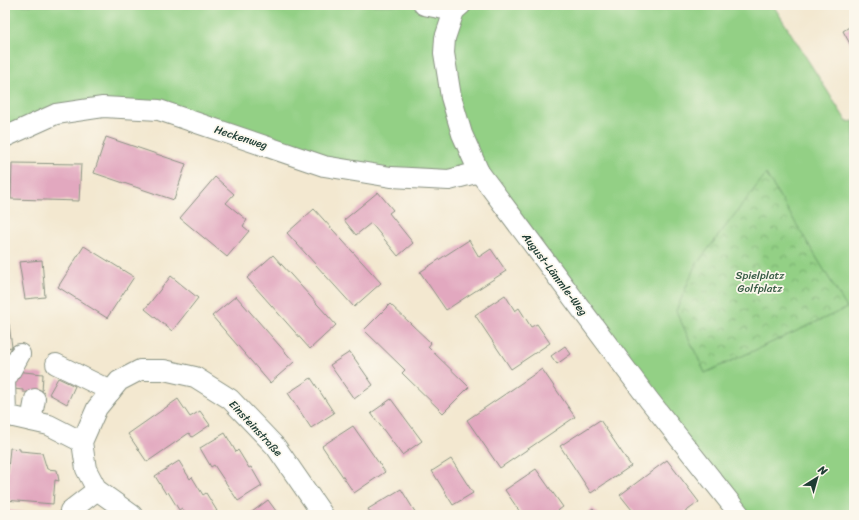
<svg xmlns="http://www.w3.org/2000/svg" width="859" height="520" font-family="Sriracha,sans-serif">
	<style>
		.green { fill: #93d085; stroke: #59865c }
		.park { fill: url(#park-crowns); stroke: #59865c }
		.building { fill: #e2a8bf }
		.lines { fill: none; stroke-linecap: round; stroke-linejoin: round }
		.minor-casing { stroke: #899282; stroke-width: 22 }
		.minor { stroke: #fff; stroke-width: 20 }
		.labels { text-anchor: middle; stroke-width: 3.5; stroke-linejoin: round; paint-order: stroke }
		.street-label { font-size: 11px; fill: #1f3d34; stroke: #fbf7ec }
		.park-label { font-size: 11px; fill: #365a44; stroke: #fbf7ec }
	</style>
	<defs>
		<pattern id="park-crowns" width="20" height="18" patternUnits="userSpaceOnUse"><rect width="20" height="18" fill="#93d085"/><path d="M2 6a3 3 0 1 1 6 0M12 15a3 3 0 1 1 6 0" fill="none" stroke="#77aa6e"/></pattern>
	</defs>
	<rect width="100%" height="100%" fill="#fbf7ec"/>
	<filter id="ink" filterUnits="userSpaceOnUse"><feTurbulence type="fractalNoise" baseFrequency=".025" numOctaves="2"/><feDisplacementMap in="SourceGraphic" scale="8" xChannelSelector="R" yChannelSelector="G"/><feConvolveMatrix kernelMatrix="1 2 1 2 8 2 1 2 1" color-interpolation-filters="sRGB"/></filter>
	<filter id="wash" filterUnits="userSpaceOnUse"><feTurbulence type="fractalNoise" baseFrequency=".012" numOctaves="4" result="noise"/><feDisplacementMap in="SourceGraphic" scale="16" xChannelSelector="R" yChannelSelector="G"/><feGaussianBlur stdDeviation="0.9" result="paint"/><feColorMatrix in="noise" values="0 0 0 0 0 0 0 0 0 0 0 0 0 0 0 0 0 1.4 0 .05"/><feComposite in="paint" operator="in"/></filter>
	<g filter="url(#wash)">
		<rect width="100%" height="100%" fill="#f3e8d0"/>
		<path class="green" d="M5 5H424L454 11 478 5H773L847 122 854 121V515H740L479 172 391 177 159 110 56 114 5 141Z"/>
		<path class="park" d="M766 174 847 308 705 373 676 311 695 266Z"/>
		<g id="blocks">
			<g class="building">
				<path d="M854 24V51L843 31Z"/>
				<path d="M106 137 186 164 174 200 94 173Z"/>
				<path d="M12 163 81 164 79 201 11 199Z"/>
				<path d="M215 177 234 194 226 203 247 220 243 226 249 231 227 257 180 218Z"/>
				<path d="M378 192 393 210 389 213 413 243 398 256 371 223 356 235 344 220Z"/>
				<path d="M314 209 381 283 354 307 287 233Z"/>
				<path d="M469 240 479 257 491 249 506 271 446 310 420 272Z"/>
				<path d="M84 246 134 277 107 318 58 287Z"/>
				<path d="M273 255 336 325 310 349 247 278Z"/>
				<path d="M42 260 45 297 25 299 19 262Z"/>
				<path d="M171 276 198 298 172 331 145 309Z"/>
				<path d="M505 295 515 311 519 308 531 327 537 324 550 343 511 369 475 315Z"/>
				<path d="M236 296 294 362 270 383 212 316Z"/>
				<path d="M390 304 431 343 428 347 469 387 443 413 402 373 405 370 364 330Z"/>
				<path d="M9 324 12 347 5 348V325Z"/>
				<path d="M565 346 571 354 557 364 551 356Z"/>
				<path d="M350 352 373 385 354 399 330 365Z"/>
				<path d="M542 369 575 417 500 468 467 420Z"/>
				<path d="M15 371 43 374 42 393 23 392V390L14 389Z"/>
				<path d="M58 378 75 386 67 404 49 394Z"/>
				<path d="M311 378 334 413 311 428 288 393Z"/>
				<path d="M178 399 190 417 200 411 210 425 192 437 189 433 147 462 128 434Z"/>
				<path d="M391 399 422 441 402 455 371 413Z"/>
				<path d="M600 420 631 466 591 493 560 446Z"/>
				<path d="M353 426 385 472 354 493 322 446Z"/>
				<path d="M225 433 236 452 238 450 249 468 251 467 262 486 238 501 214 465 211 467 200 448Z"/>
				<path d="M10 448 20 449V451L42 453 47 469 57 470 59 481 55 480 53 504 5 500Z"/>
				<path d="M451 459 473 493 453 505 432 471Z"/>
				<path d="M667 460 699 502 681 515H636L620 495Z"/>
				<path d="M179 461 190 479 192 477 203 495 206 493 217 511 211 515H186L182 508 179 510 168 492 166 494 155 476Z"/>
				<path d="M536 469 563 507 552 515H522L505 490Z"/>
				<path d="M401 489 417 515H372L368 509Z"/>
				<path d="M268 500 279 515H248Z"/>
				<path d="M593 508 599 515H584Z"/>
				<path d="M5 510 41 514V515H5Z"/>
			</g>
		</g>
	</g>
	<g filter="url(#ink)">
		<use href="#blocks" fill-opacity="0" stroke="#899282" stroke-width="1"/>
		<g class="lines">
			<defs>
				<g id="minor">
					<path d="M424 5 454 11"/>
					<path d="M461 5 454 11 445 38 444 53 451 97 462 134 479 172 649 400 740 515"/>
					<path d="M5 137 56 114 103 107 159 110 324 166 391 177 449 180 479 172"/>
					<path d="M56 364 111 391"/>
					<path d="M5 415 49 425 82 442"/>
					<path d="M6 415 5 381 20 354"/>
					<path d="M31 421 35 399"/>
					<path d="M70 515V511L97 490"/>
					<path d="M132 515 97 490 86 469 82 442 97 408 119 381 140 370H164L195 377 230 399 276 447 323 515"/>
				</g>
			</defs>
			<use href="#minor" class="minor-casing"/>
			<use href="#minor" class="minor"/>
		</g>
	</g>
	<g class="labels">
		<g class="street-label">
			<text transform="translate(241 137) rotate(18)" y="4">Heckenweg</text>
			<text transform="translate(555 274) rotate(53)" y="4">August-Lämmle-Weg</text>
			<text transform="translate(256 428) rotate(47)" y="4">Einsteinstraße</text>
		</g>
		<g class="park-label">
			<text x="760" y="279">Spielplatz<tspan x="760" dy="13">Golfplatz</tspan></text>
		</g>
	</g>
	<rect width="859" height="520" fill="none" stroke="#fbf7ec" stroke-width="20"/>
	<g transform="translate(817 478) rotate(37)" stroke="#fbf7ec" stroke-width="3" paint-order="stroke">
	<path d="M0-3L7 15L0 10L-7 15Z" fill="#1f3d34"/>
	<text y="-6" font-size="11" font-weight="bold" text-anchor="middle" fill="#1f3d34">N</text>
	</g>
</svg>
